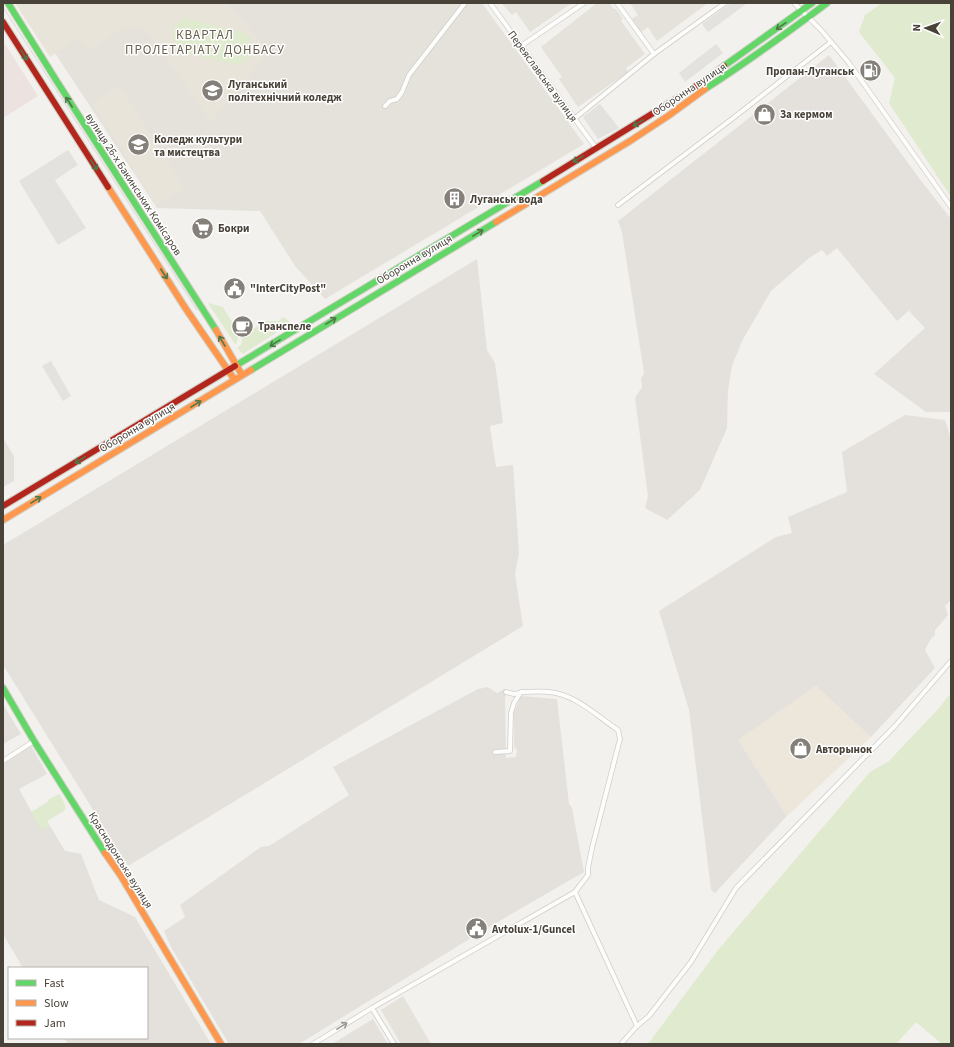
<svg xmlns="http://www.w3.org/2000/svg" width="954" height="1047" font-family="'Source Sans 3',sans-serif">
	<style>
		.residential { fill: #e5e2dc }
		.commercial { fill: #ece6db }
		.industrial { fill: #e4e1dd }
		.education { fill: #e8e4d9 }
		.medical { fill: #ece2df }
		.green { fill: #dfeacf }
		.parking { fill: #e4e2de }
		.lines { fill: none; stroke-linecap: round; stroke-linejoin: round }
		.street-casing { stroke: #d0cecb; stroke-width: 5.5 }
		.fast-casing { stroke: #d0cec4; stroke-width: 8 }
		.slow-casing { stroke: #d0cec4; stroke-width: 8 }
		.jam-casing { stroke: #d0cec4; stroke-width: 8 }
		.street { stroke: #fdfdfc; stroke-width: 4 }
		.fast { stroke: #63d668; stroke-width: 6 }
		.slow { stroke: #ff974d; stroke-width: 6 }
		.jam { stroke: #b3261e; stroke-width: 6 }
		.tram { stroke: #dadad9; stroke-width: 1 }
		.oneway { stroke: #517649 }
		.oneway2 { stroke: #999691 }
		.labels { text-anchor: middle; stroke-width: 3; stroke-linejoin: round; paint-order: stroke }
		.poi-label { font-size: 11px; font-weight: bold; fill: #484239; stroke: #fff; text-anchor: start }
		.street-label { font-size: 11px; fill: #484239; stroke: #fff }
		.quarter-label { font-size: 13px; letter-spacing: 1px; fill: #6a6051; stroke: #fff }
	</style>
	<rect width="100%" height="100%" fill="#f2f1ed"/>
	<g class="residential">
		<path d="M22 3H482L584 144 325 299 295 266 260 211 157 208Z"/>
		<path d="M504 3H572L530 32 516 12 512 15 502 4Z"/>
		<path d="M597 3H609L614 9H616L623 19 621 21 645 54 626 68 628 72 578 107 559 79 562 77 541 47Z"/>
		<path d="M630 3H708L657 41 648 27 641 32 632 19 638 15Z"/>
		<path d="M403 996 431 1044H401L381 1010Z"/>
	</g>
	<path class="commercial" d="M816 686 871 737 787 816 738 740Z"/>
	<g class="industrial">
		<path d="M829 55 922 182 951 219V412H926L874 374 925 328 909 311 919 302 897 321 837 248 827 256 822 250 809 258 771 291 742 341 732 366 728 390 727 428 700 490 667 520 645 508 648 496 635 398 642 387 641 378 644 373 622 232 618 221Z"/>
		<path d="M477 259 487 350 495 363 503 423 490 426 496 467 513 465 519 553 515 574 523 626 128 866 3 665V545Z"/>
		<path d="M905 415 945 420 951 439V601H950L945 606 948 615 935 630V635L930 640 925 650 935 668 871 737 816 686 738 740 787 816 715 893 711 890 689 710 659 611 776 537 792 533 788 517 847 492 842 452Z"/>
		<path d="M3 438 14 456V481L3 487Z"/>
		<path d="M488 687 497 693 504 689H507L505 698 506 758 516 757 517 750 514 747V712L521 696 557 699 569 804 572 808 584 872 484 930 299 1044H229L171 947 164 931 185 917 180 905 261 847 269 846 349 795 333 767 478 689Z"/>
		<path d="M3 704 21 734 3 744Z"/>
		<path d="M31 746 47 774 19 789 41 829 50 826 65 851 81 854 99 900 135 917 211 1044H68L64 1038H147V968H23L3 934V909L21 904 3 909V764Z"/>
		<path d="M373 1019 388 1044H332Z"/>
	</g>
	<g class="education">
		<path d="M15 3H227L246 24 268 52 211 122 152 37 145 30 129 26 114 34 89 51 79 38 50 57Z"/>
		<path d="M120 86 184 188 156 205 92 103Z"/>
	</g>
	<path class="medical" d="M3 41 38 96 3 118Z"/>
	<g class="green">
		<path d="M882 3H951V197L889 103 895 78 859 32 865 15Z"/>
		<path d="M183 18 244 32C257 44 255 60 237 65L177 51C171 38 170 27 183 18Z"/>
		<path d="M208 303 223 307 239 334 236 344H235Z"/>
		<path d="M284 317 291 323 243 354 237 348 241 345 243 336 265 321H278Z"/>
		<path d="M951 693V1044H942L916 1022 896 1044H648L718 950 870 772 889 761 939 708Z"/>
		<path d="M59 794C62 799 68 806 64 811L47 821 50 826 41 830 31 812 48 802V800Z"/>
	</g>
	<g class="parking">
		<path d="M731 3H744L745 5 708 32 702 24Z"/>
		<path d="M716 44 723 53 685 82 679 73Z"/>
		<path d="M600 104 619 128 598 139 583 117Z"/>
		<path d="M68 150 78 165 55 180 86 228 58 245 19 181Z"/>
		<path d="M51 361 71 396 63 401 42 366Z"/>
	</g>
	<g class="lines">
		<defs>
			<g id="street">
				<path d="M490 3 596 148"/>
				<path d="M617 3 654 54"/>
				<path d="M794 3 821 30 849 63 951 207"/>
				<path d="M521 46 584 3"/>
				<path d="M385 106 390 101 397 99 402 92 409 75 465 3"/>
				<path d="M574 119 654 54 725 3"/>
				<path d="M618 205 728 122 831 42"/>
				<path d="M506 692 514 694 520 693"/>
				<path d="M3 761 34 741"/>
				<path d="M575 892 637 1026"/>
				<path d="M372 1008 394 1044"/>
				<path d="M313 1044 372 1008 575 892 588 875V868L592 848 620 739 618 730C597 716 575 694 549 692 540 691 530 692 521 692L514 703 511 713 510 751 495 752"/>
				<path d="M621 1044 637 1026 649 1016 691 962 736 888 895 726 951 661"/>
			</g>
			<g id="fast">
				<path d="M8 3 56 80 216 330"/>
				<path d="M724 66 812 3"/>
				<path d="M705 89C747 62 787 33 827 3"/>
				<path d="M235 366 543 181"/>
				<path d="M251 370 496 222"/>
				<path d="M3 688 34 741 105 853"/>
			</g>
			<g id="slow">
				<path d="M108 187 186 309 234 379"/>
				<path d="M496 222 630 141 668 116 705 89"/>
				<path d="M216 330 242 375"/>
				<path d="M3 520 251 370"/>
				<path d="M105 853 121 876 221 1044"/>
			</g>
			<g id="jam">
				<path d="M3 22 108 187"/>
				<path d="M543 181 689 91 724 66"/>
				<path d="M3 506 235 366"/>
			</g>
		</defs>
		<use href="#street" class="street-casing"/>
		<use href="#fast" class="fast-casing"/>
		<use href="#slow" class="slow-casing"/>
		<use href="#jam" class="jam-casing"/>
		<use href="#street" class="street"/>
		<use href="#fast" class="fast"/>
		<use href="#slow" class="slow"/>
		<use href="#jam" class="jam"/>
		<path class="tram" d="M3 7 197 310"/>
	</g>
	<defs><path id="oneway-shaft" d="M-6 0H5M1.5-3L5.5 0L1.5 3" fill="none" stroke-width="1.6" stroke-linecap="round" stroke-linejoin="round"/></defs>
	<g class="oneway">
		<use href="#oneway-shaft" transform="translate(781 26) rotate(145)"/>
		<use href="#oneway-shaft" transform="translate(24 55) rotate(58)"/>
		<use href="#oneway-shaft" transform="translate(69 102) rotate(-123)"/>
		<use href="#oneway-shaft" transform="translate(638 123) rotate(148)"/>
		<use href="#oneway-shaft" transform="translate(578 159) rotate(149)"/>
		<use href="#oneway-shaft" transform="translate(94 165) rotate(57)"/>
		<use href="#oneway-shaft" transform="translate(478 233) rotate(-31)"/>
		<use href="#oneway-shaft" transform="translate(164 274) rotate(57)"/>
		<use href="#oneway-shaft" transform="translate(331 321) rotate(-31)"/>
		<use href="#oneway-shaft" transform="translate(222 341) rotate(-121)"/>
		<use href="#oneway-shaft" transform="translate(275 343) rotate(149)"/>
		<use href="#oneway-shaft" transform="translate(196 404) rotate(-31)"/>
		<use href="#oneway-shaft" transform="translate(80 460) rotate(149)"/>
		<use href="#oneway-shaft" transform="translate(36 500) rotate(-31)"/>
	</g>
	<use class="oneway2" href="#oneway-shaft" transform="translate(342 1026) rotate(-31)"/>
	<defs>
		<symbol id="fuel-disc" viewBox="-11 -11 22 22"><circle r="9.5" fill="#847f78" stroke="#fff"/><path d="M-5.5-6h7V0h2V4h1.3V-2.5L3-4.5l.8-.8L6-3V5H2.5V1h-1V6h-7ZM-4.2-4.7v3.2H.2V-4.7Z" fill="#fff"/></symbol>
		<symbol id="university-disc" viewBox="-11 -11 22 22"><circle r="9.5" fill="#847f78" stroke="#fff"/><path d="M0-5L7-2L0 1L-7-2ZM-4 1L0 2.5L4 1V4Q0 6-4 4Z" fill="#fff"/></symbol>
		<symbol id="shop-disc" viewBox="-11 -11 22 22"><circle r="9.5" fill="#847f78" stroke="#fff"/><path d="M-5-2.5h2.3a2.7 3.5 0 0 1 5.4 0H5L5.5 6h-11ZM-1.5-2.5h3a1.5 2.3 0 0 0-3 0Z" fill="#fff"/></symbol>
		<symbol id="building-disc" viewBox="-11 -11 22 22"><circle r="9.5" fill="#847f78" stroke="#fff"/><path d="M-4-6H4V6H1V3H-1V6H-4ZM-2.5-4.3h1.7v1.8h-1.7ZM.8-4.3h1.7v1.8H.8ZM-2.5-1h1.7V.8h-1.7ZM.8-1h1.7V.8H.8Z" fill="#fff"/></symbol>
		<symbol id="supermarket-disc" viewBox="-11 -11 22 22"><circle r="9.5" fill="#847f78" stroke="#fff"/><path d="M-6-5.5h2.5l.6 2H6L4.5 2H-2.5L-4.4-4H-6ZM-1.5 3.2a1.3 1.3 0 1 0 .1 0ZM3 3.2a1.3 1.3 0 1 0 .1 0Z" fill="#fff"/></symbol>
		<symbol id="civic-disc" viewBox="-11 -11 22 22"><circle r="9.5" fill="#847f78" stroke="#fff"/><path d="M-.6-6.5H3V-4.5H.6V-3L4-1V1h2V6H-6V1h2V-1L-.6-3ZM-1.2 2.5V6h2.4V2.5Z" fill="#fff"/></symbol>
		<symbol id="cafe-disc" viewBox="-11 -11 22 22"><circle r="9.5" fill="#847f78" stroke="#fff"/><path d="M-5.5-4.5H6V0H3Q3 3.5 0 3.5H-2.5Q-5.5 3.5-5.5 0ZM3-3.2v2h1.7v-2ZM-6 4.5H4V6H-6Z" fill="#fff"/></symbol>
	</defs>
	<g fill-rule="evenodd">
		<use href="#fuel-disc" x="858" y="58" width="25" height="25"/>
		<use href="#university-disc" x="200" y="78" width="25" height="25"/>
		<use href="#shop-disc" x="752" y="102" width="25" height="25"/>
		<use href="#university-disc" x="126" y="132" width="25" height="25"/>
		<use href="#building-disc" x="442" y="186" width="25" height="25"/>
		<use href="#supermarket-disc" x="190" y="216" width="25" height="25"/>
		<use href="#civic-disc" x="222" y="276" width="25" height="25"/>
		<use href="#cafe-disc" x="230" y="314" width="25" height="25"/>
		<use href="#shop-disc" x="788" y="736" width="25" height="25"/>
		<use href="#civic-disc" x="464" y="916" width="25" height="25"/>
	</g>
	<g class="labels">
		<g class="poi-label">
			<text x="854" y="75" text-anchor="end">Пропан-Луганськ</text>
			<text x="228" y="88">Луганський<tspan x="228" dy="13">політехнічний коледж</tspan></text>
			<text x="780" y="118">За кермом</text>
			<text x="154" y="143">Коледж культури<tspan x="154" dy="13">та мистецтва</tspan></text>
			<text x="470" y="203">Луганськ вода</text>
			<text x="218" y="232">Бокри</text>
			<text x="250" y="292">"InterCityPost"</text>
			<text x="258" y="330">Транспеле</text>
			<text x="816" y="753">Авторынок</text>
			<text x="492" y="933">Avtolux-1/Guncel</text>
		</g>
		<g class="street-label">
			<text transform="translate(543 76) rotate(54)" y="4">Переяславська вулиця</text>
			<text transform="translate(689 89) rotate(-34)" y="4">Оборонна вулиця</text>
			<text transform="translate(134 184) rotate(57)" y="4">вулиця 26-х Бакинських Комісаров</text>
			<text transform="translate(414 259) rotate(-31)" y="4">Оборонна вулиця</text>
			<text transform="translate(137 427) rotate(-31)" y="4">Оборонна вулиця</text>
			<text transform="translate(121 860) rotate(58)" y="4">Краснодонська вулиця</text>
		</g>
		<g class="quarter-label">
			<text x="205" y="39">КВАРТАЛ<tspan x="205" dy="15">ПРОЛЕТАРІАТУ ДОНБАСУ</tspan></text>
		</g>
	</g>
	<rect width="954" height="1047" fill="none" stroke="#484239" stroke-width="8"/>
	<rect x="8" y="967" width="140" height="72" fill="#ffffff" stroke="#b6b3b0"/>
	<rect x="16" y="980" width="20" height="6" fill="#63d668" stroke="#b6b3b0"/>
	<text x="44" y="987" font-size="12" fill="#484239">Fast</text>
	<rect x="16" y="1000" width="20" height="6" fill="#ff974d" stroke="#b6b3b0"/>
	<text x="44" y="1007" font-size="12" fill="#484239">Slow</text>
	<rect x="16" y="1020" width="20" height="6" fill="#b3261e" stroke="#b6b3b0"/>
	<text x="44" y="1027" font-size="12" fill="#484239">Jam</text>
	<g transform="translate(926 28) rotate(272)" stroke="#ffffff" stroke-width="3" paint-order="stroke">
	<path d="M0-3L7 15L0 10L-7 15Z" fill="#484239"/>
	<text y="-6" font-size="11" font-weight="bold" text-anchor="middle" fill="#484239">N</text>
	</g>
</svg>
